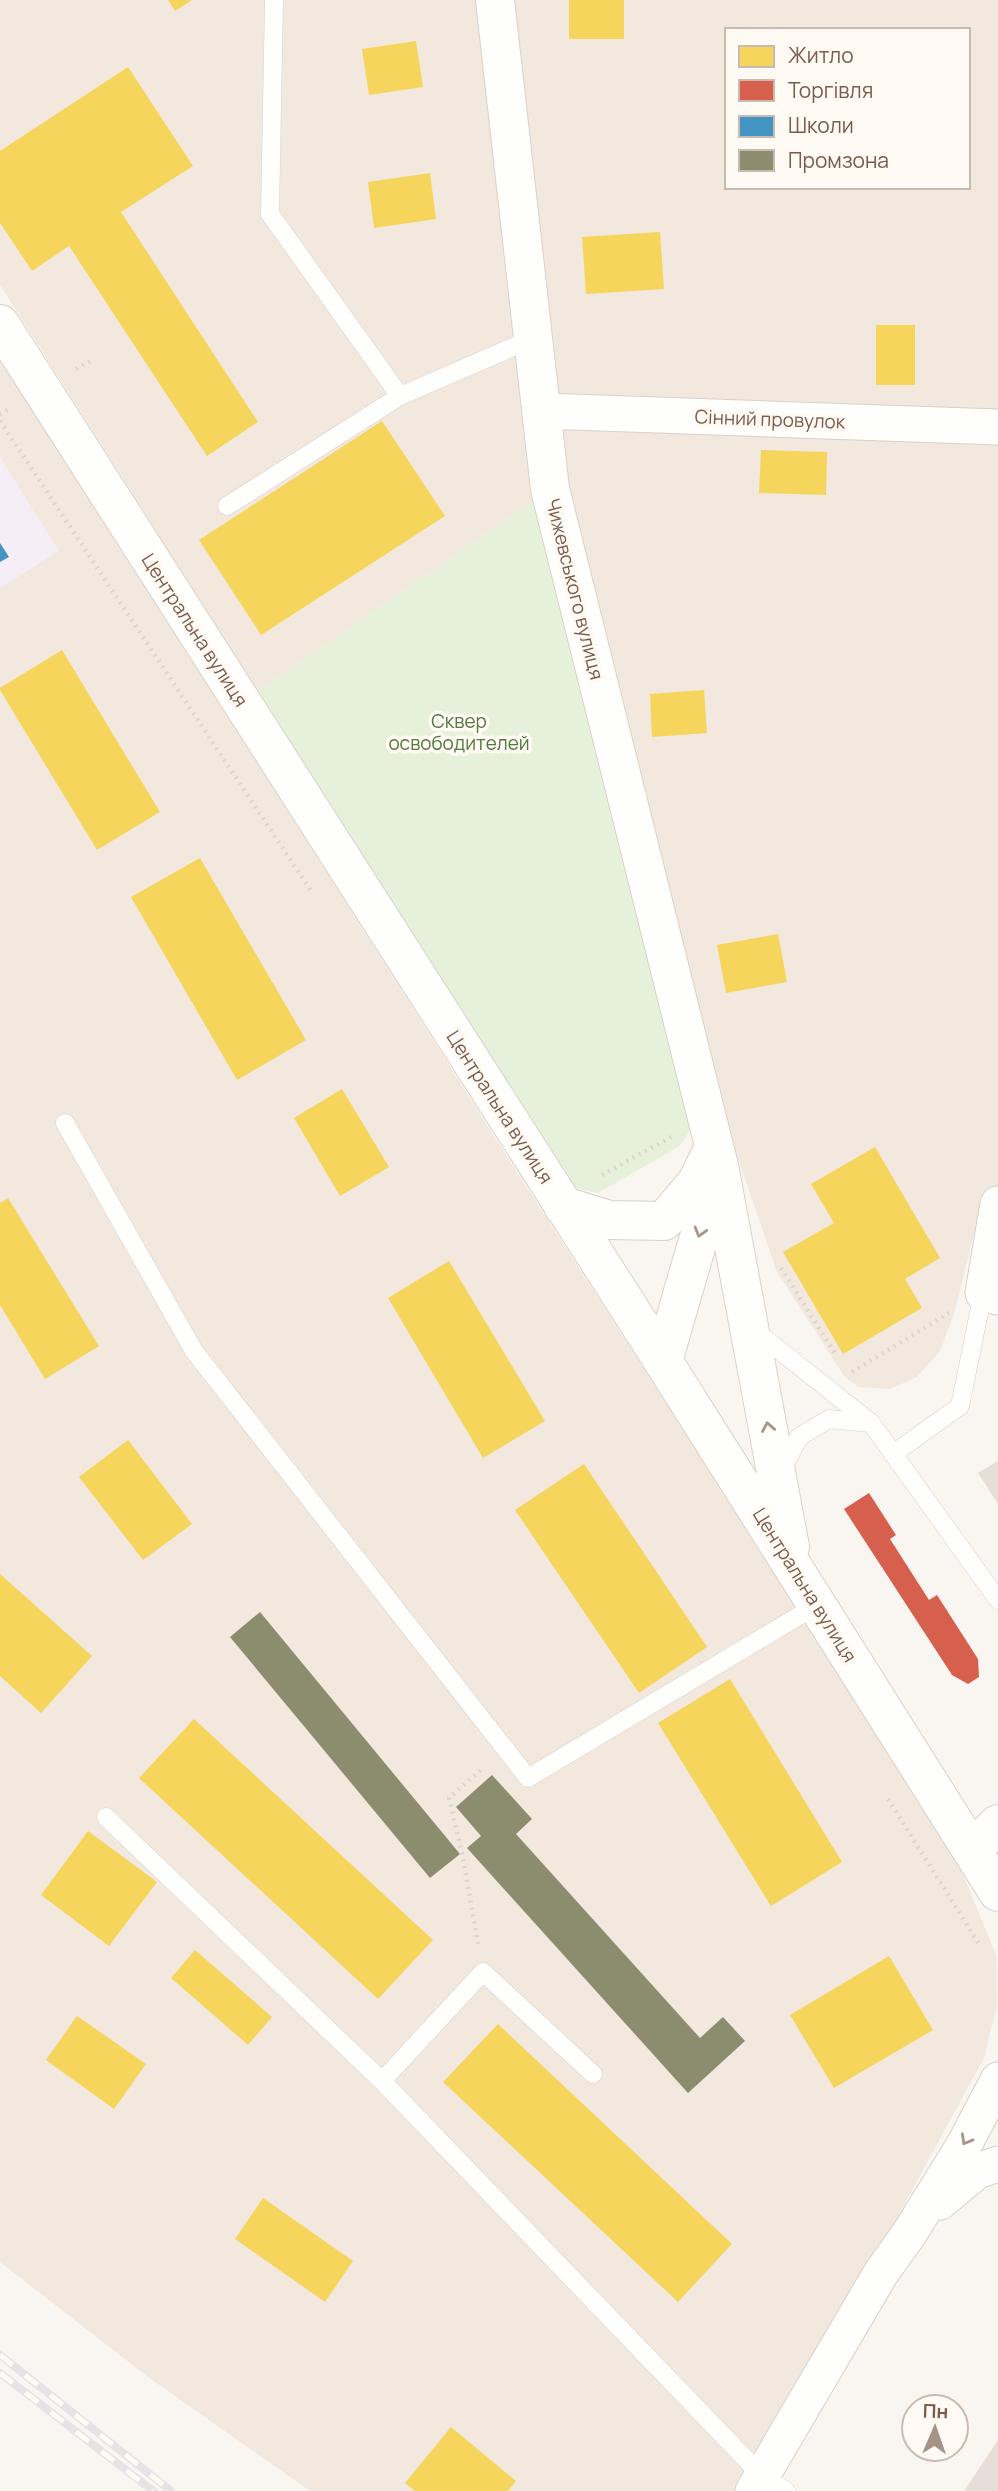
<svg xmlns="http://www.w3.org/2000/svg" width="998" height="2491" font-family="Manrope,sans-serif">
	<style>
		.residential { fill: #f2e8de; fill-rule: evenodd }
		.education { fill: #f6eef6 }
		.green { fill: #e7f0db }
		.homes { fill: #f6d55c }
		.shops { fill: #d6604d }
		.schools { fill: #4393c3 }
		.industry { fill: #8c8c6e }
		.building { fill: #e6ded7 }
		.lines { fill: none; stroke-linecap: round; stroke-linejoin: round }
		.lane-casing { stroke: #d7d1cb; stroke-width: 19 }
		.street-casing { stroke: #d7d1cb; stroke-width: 37 }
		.secondary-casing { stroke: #d9d2cb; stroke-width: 40 }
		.path { stroke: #dcd5d0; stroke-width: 4.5; stroke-dasharray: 2 5; stroke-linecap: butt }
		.lane { stroke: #fefefd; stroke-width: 18 }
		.street { stroke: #fefefd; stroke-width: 35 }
		.secondary { stroke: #fefefd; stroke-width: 38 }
		.rail-casing { stroke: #e6e3e7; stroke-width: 8 }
		.rail { stroke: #fffaf3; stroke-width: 5; stroke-dasharray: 16; stroke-linecap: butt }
		.oneway { stroke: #a8958b }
		.labels { text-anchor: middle; stroke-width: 7; stroke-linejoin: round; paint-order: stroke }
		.street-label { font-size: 19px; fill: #7a5c4d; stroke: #fffaf3 }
		.park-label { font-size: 19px; fill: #537a41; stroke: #fffaf3 }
	</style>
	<rect width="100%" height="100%" fill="#f9f5f0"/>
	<g class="residential">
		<path d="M0 0H998V1222H977L954 1314 940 1351 917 1377 890 1389 858 1387 844 1376 777 1272 725 1120 550 489 258 691 0 285ZM727 30H968V187H727Z"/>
		<path d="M0 358 522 1180 806 1620 958 1862 996 1955 997 2005 984 2058 905 2203 881 2273 753 2491H310L148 2377 0 2262Z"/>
	</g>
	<path class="education" d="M0 457 59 551 0 588Z"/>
	<path class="green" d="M550 489 697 1080 690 1130 680 1146 598 1193 575 1188 258 691Z"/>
	<g class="homes">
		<path d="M168 0H192L175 11Z"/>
		<rect x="569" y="0" width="55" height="39"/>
		<path d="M416 41 423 87 369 95 362 49Z"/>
		<path d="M128 67 193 166 121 212 258 422 207 456 69 246 32 271 0 223V151Z"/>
		<path d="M430 173 436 219 374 228 368 182Z"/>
		<path d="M660 232 664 289 586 294 582 237Z"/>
		<rect x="876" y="325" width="39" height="60"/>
		<path d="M382 421 445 516 261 635 199 540Z"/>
		<path d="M761 450 827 452 826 495 759 493Z"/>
		<path d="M62 650 160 812 97 850 0 690V688Z"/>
		<path d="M704 690 707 733 652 737 650 694Z"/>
		<path d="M200 858 306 1040 237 1080 131 897Z"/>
		<path d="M778 934 787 982 726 993 717 945Z"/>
		<path d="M342 1089 389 1167 340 1196 294 1118Z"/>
		<path d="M875 1147 940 1258 905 1279 922 1308 843 1354 783 1252 834 1223 811 1184Z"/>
		<path d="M8 1198 99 1346 45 1379 0 1305V1203Z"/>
		<path d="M449 1261 545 1421 483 1458 388 1298Z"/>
		<path d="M128 1440 192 1524 143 1560 79 1477Z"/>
		<path d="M584 1464 707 1647 639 1693 515 1510Z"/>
		<path d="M0 1574 92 1656 41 1713 0 1676Z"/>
		<path d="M730 1679 842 1862 771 1906 658 1723Z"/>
		<path d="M194 1719 433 1940 378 1999 139 1778Z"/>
		<path d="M88 1831 157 1882 109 1946 41 1895Z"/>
		<path d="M195 1950 272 2017 248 2045 171 1978Z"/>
		<path d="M889 1956 933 2030 834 2088 790 2015Z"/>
		<path d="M77 2016 146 2064 114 2109 46 2060Z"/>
		<path d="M498 2024 732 2244 678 2302 443 2082Z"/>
		<path d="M263 2198 353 2261 325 2302 235 2239Z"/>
		<path d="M451 2427 516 2481 508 2491H415L405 2483Z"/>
	</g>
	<path class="shops" d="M869 1493 896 1535 890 1539 929 1600 937 1595 978 1659 979 1677 968 1684 952 1675 844 1509Z"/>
	<path class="schools" d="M0 543 9 557 0 562Z"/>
	<g class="industry">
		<path d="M260 1612 460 1854 430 1878 230 1637Z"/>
		<path d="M492 1775 532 1819 516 1834 700 2038 723 2017 745 2041 688 2093 467 1848 481 1836 456 1807Z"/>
	</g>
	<g class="building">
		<path d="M998 1461V1504L978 1473Z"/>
		<path d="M998 2440V2491H964Z"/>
	</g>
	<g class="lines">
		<defs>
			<g id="lane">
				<path d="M274 0 270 214 400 396 534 338"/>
				<path d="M227 506 400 396"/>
				<path d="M65 1123 194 1351 528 1778 817 1605"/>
				<path d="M754 1330 871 1423 998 1600"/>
				<path d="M893 1454 960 1406 983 1293"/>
				<path d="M781 1471 799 1437 829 1419 871 1423"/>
				<path d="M106 1817 382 2081 762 2476 786 2491"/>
				<path d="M382 2081 483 1972 593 2074"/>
			</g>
			<g id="street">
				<path d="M543 411 998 427"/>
				<path d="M998 1204 983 1293 998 1297"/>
				<path d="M940 2202 977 2171 998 2164"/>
				<path d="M753 2491 881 2273 909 2234 964 2145 998 2080"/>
			</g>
			<g id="secondary">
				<path d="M495 0 550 489 719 1166 790 1547"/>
				<path d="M0 324 663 1361 998 1892"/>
				<path d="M563 1206 609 1220 664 1221 697 1182 709 1157"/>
				<path d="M663 1361 717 1175"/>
				<path d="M972 1850 998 1824"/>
			</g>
		</defs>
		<use href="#lane" class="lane-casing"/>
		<use href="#street" class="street-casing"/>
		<use href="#secondary" class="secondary-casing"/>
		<g class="path">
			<path d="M76 369 94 359"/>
			<path d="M0 415 9 409"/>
			<path d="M0 421 311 891"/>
			<path d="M602 1175 671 1137"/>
			<path d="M781 1268 836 1355"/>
			<path d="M852 1372 949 1313"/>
			<path d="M888 1799 979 1944"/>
			<path d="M478 1944 463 1858 449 1798 483 1768"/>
		</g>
		<use href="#lane" class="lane"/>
		<use href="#street" class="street"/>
		<use href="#secondary" class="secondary"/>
		<defs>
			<g id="rail">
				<path d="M0 2355 171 2491"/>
				<path d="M0 2373 153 2491"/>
			</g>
		</defs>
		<use href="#rail" class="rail-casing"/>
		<use href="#rail" class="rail"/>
	</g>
	<defs><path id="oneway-chevron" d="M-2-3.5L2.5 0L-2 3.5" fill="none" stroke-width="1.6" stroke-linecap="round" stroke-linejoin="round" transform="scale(1.75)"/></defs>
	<g class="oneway">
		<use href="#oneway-chevron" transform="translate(700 1232) rotate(106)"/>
		<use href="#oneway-chevron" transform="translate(768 1427) rotate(-100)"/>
		<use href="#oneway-chevron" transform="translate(966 2140) rotate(119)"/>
	</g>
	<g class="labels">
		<g class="street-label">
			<text transform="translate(770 419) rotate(2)" y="7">Сінний провулок</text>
			<text transform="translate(575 589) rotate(76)" y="7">Чижевського вулиця</text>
			<text transform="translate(195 630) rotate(57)" y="7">Центральна вулиця</text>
			<text transform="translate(500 1107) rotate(57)" y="7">Центральна вулиця</text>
			<text transform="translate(805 1585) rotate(58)" y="7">Центральна вулиця</text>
		</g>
		<g class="park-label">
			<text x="459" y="728">Сквер<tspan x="459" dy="22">освободителей</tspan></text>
		</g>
	</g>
	<rect x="725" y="28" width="245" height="161" fill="#fffaf3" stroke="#cabbb1" stroke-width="2"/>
	<rect x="739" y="46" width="35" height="21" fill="#f6d55c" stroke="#cabbb1" stroke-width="2"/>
	<text x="788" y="63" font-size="21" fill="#7a5c4d">Житло</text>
	<rect x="739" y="80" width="35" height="21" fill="#d6604d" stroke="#cabbb1" stroke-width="2"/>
	<text x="788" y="98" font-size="21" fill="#7a5c4d">Торгівля</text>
	<rect x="739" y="116" width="35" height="21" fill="#4393c3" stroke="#cabbb1" stroke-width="2"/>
	<text x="788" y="133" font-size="21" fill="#7a5c4d">Школи</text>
	<rect x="739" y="150" width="35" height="21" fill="#8c8c6e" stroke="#cabbb1" stroke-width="2"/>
	<text x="788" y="168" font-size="21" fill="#7a5c4d">Промзона</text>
	<g transform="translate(935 2428) rotate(2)"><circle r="33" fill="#fffaf3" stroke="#cabbb1" stroke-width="2"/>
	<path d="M0-5L12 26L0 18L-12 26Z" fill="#a69286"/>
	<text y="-10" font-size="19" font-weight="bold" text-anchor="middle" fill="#7a5c4d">Пн</text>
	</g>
</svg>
